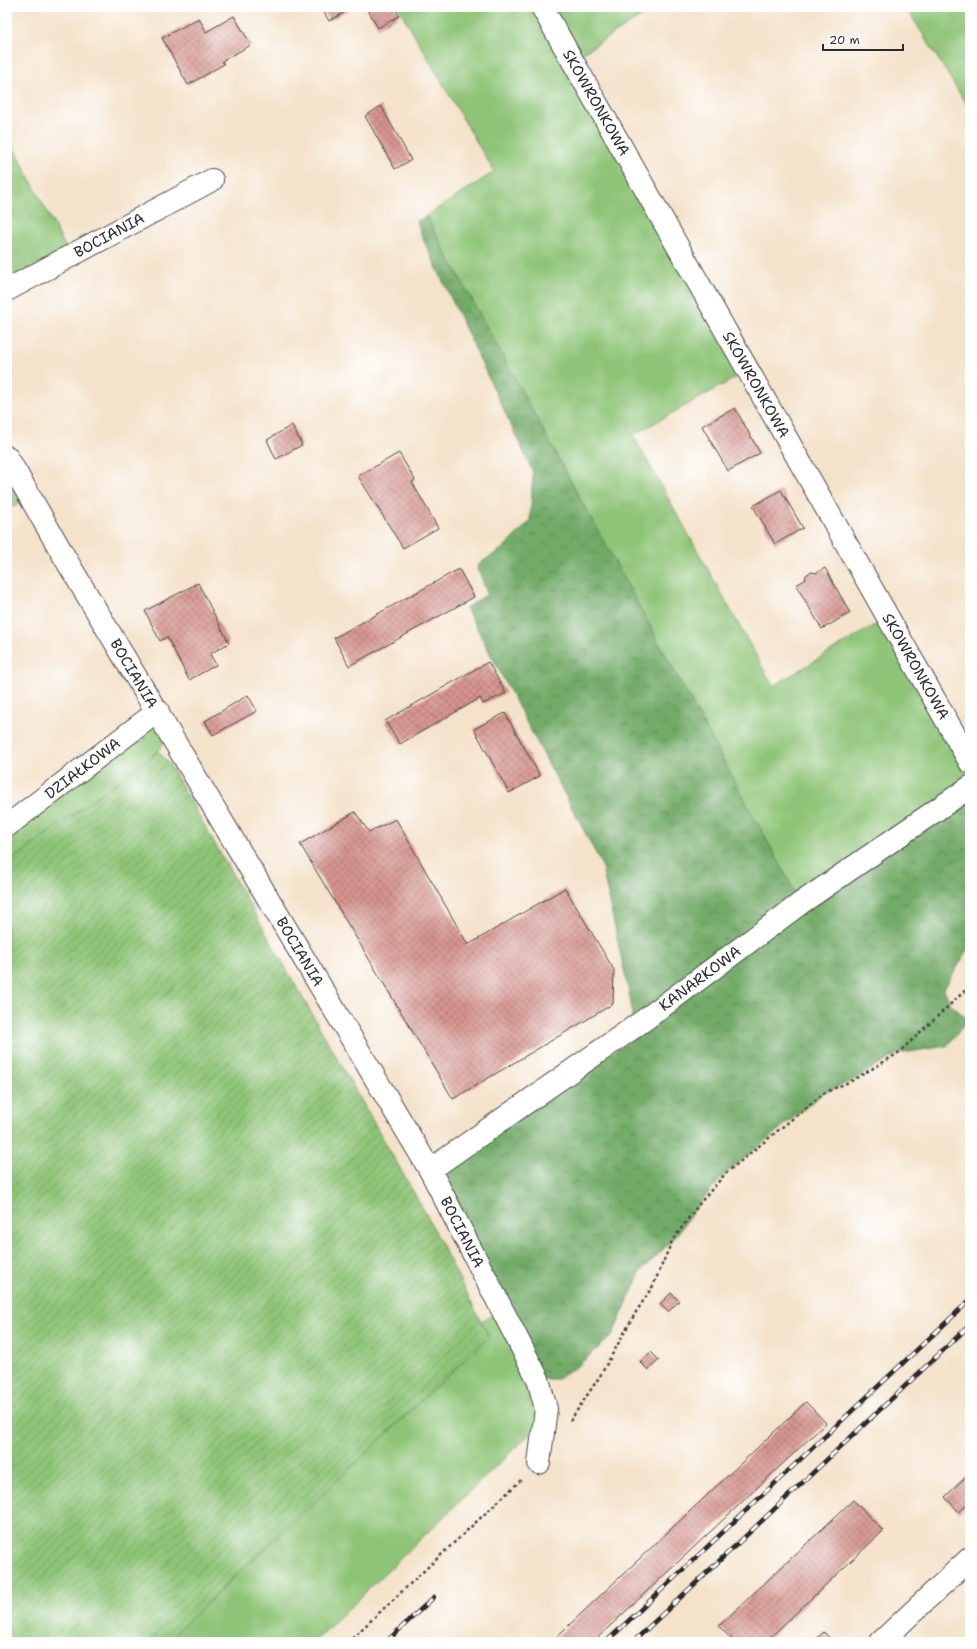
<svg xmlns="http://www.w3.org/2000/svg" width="977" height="1649" font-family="'Shantell Sans',sans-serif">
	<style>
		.green { fill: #8ec477; stroke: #5c7851 }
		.forest { fill: url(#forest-crowns); stroke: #4e6a4a }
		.garden { fill: url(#garden-furrows); stroke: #5c7851 }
		.building { fill: url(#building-cross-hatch) }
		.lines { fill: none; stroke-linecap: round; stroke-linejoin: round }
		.minor-casing { stroke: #494643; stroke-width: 24 }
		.path { stroke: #494643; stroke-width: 2.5; stroke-dasharray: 3 3; stroke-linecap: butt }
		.minor { stroke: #fff; stroke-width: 22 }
		.rail-casing { stroke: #2b2b2b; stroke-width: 4.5 }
		.rail { stroke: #fff; stroke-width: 3; stroke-dasharray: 9; stroke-linecap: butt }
		.labels { text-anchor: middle; stroke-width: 3; stroke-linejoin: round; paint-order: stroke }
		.street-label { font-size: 15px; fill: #2b2b2b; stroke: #fff }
	</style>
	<defs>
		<pattern id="forest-crowns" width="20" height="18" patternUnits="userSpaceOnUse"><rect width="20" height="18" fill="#72aa68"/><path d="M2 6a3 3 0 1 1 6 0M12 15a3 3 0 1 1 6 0" fill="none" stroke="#5e8b56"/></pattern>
		<pattern id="garden-furrows" width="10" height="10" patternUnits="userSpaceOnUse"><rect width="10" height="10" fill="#8ec477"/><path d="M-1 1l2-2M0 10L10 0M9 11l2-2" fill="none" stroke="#749f62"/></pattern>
		<pattern id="building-cross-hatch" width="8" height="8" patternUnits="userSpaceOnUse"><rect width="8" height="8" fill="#d6948e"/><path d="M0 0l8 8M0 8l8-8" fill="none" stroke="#ae7974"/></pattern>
	</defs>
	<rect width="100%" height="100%" fill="#fff"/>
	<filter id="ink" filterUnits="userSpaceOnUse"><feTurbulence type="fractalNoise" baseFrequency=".025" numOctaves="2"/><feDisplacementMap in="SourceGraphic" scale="8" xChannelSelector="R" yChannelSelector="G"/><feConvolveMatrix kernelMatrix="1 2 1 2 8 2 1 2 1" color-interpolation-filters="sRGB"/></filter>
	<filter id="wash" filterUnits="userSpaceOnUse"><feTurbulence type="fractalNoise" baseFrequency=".012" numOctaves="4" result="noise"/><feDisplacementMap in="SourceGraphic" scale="16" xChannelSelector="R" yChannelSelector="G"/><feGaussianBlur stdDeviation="0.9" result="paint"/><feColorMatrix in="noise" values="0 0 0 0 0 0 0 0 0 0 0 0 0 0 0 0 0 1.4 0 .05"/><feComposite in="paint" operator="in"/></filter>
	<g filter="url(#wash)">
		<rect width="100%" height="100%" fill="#f4e2ca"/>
		<g class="green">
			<path d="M398 7H656L572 60 748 371 633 435 773 686 888 617 970 762V787L801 903 426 216 494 172Z"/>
			<path d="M906 7H970V110Z"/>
			<path d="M7 134 70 256 7 290Z"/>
			<path d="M7 457 31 499 7 509Z"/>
			<path d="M158 711 171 733 158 751 7 864V826Z"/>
			<path d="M503 1310 538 1379V1426L314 1642H166L489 1337 481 1321Z"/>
		</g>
		<path class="forest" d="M426 216 801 903 970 787V949L966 953 944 989 951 1004 968 1020 947 1046 897 1054 853 1080 824 1093 726 1173 699 1204 672 1241 641 1271 612 1336 576 1367 557 1379H538L430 1170 633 1039 631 1003 601 863 466 608 487 594 477 565 502 549 530 521 533 472 423 239 417 221Z"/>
		<path class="garden" d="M158 751 170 765 426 1214 489 1337 166 1642H7V864Z"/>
		<g id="blocks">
			<g class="building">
				<path d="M321 7H354L329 21Z"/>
				<path d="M366 7H395L399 16 378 28Z"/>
				<path d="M234 16 251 45 222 61 224 64 188 85 162 38 199 18 206 32Z"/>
				<path d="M381 106 411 160 395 169 365 116Z"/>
				<path d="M735 408 760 453 728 471 702 426Z"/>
				<path d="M292 425 302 445 276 459 267 440Z"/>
				<path d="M399 453 415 480 412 482 438 528 403 548 358 476Z"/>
				<path d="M781 490 803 528 775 544 753 506Z"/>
				<path d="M825 568 850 613 822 629 796 585 805 580 806 575 811 572 816 573Z"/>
				<path d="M459 569 474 597 349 666 334 638Z"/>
				<path d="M198 583 229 643 210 654 216 665 189 680 167 637 160 641 145 611Z"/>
				<path d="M488 662 506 693 483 704 480 698 400 744 385 721Z"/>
				<path d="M248 695 257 711 213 735 205 721Z"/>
				<path d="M505 713 540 776 509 793 474 729Z"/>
				<path d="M355 812 369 832 396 819 468 945 565 888 614 970 613 1004 453 1099 300 844Z"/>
				<path d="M671 1293 679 1301 668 1312 660 1304Z"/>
				<path d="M651 1352 659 1360 648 1370 640 1362Z"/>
				<path d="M806 1402 826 1423 593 1642H551Z"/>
				<path d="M970 1473V1502L959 1512 945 1497Z"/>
				<path d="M853 1500 883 1531 765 1642H734L719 1626Z"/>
				<path d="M824 1632 833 1642H813Z"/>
			</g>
		</g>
	</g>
	<g filter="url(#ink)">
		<use href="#blocks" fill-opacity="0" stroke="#494643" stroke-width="1"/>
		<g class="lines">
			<defs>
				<g id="minor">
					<path id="s1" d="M542 7 970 762"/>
					<path id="s2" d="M7 290 212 180"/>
					<path id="s3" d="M7 457 68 563 430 1170 538 1379 546 1409 539 1463"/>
					<path id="s4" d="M7 826 158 711"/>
					<path id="s5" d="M430 1170 647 1018 801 903 970 787"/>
					<path d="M881 1642 970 1558"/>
				</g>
			</defs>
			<use href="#minor" class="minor-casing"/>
			<g class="path">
				<path d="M570 1421 600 1376 636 1312 653 1286 672 1241 699 1204 726 1173 824 1093 853 1080 897 1054 970 986"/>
				<path d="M348 1642 521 1480"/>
			</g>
			<use href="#minor" class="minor"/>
			<defs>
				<g id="rail">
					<path d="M386 1642 434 1597"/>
					<path d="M606 1642 970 1300"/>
					<path d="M633 1642 970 1325"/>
				</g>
			</defs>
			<use href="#rail" class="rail-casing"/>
			<use href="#rail" class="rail"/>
		</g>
	</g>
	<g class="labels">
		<g class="street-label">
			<text dy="5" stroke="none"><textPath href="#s1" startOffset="110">SKOWRONKOWA</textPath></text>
			<text dy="5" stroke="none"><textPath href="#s2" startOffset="116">BOCIANIA</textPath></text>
			<text dy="5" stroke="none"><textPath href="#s1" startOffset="434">SKOWRONKOWA</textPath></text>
			<text dy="5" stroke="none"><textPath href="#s1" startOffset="758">SKOWRONKOWA</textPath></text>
			<text dy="5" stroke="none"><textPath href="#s3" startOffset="251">BOCIANIA</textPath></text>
			<text dy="5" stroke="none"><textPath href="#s4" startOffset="95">DZIAŁKOWA</textPath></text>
			<text dy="5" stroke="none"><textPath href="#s3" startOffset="575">BOCIANIA</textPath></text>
			<text dy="5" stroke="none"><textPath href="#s5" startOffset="331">KANARKOWA</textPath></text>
			<text dy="5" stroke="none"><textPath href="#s3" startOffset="899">BOCIANIA</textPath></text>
		</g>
	</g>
	<rect width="977" height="1649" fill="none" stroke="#fff" stroke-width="24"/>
	<path d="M823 44v6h80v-6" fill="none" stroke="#2b2b2b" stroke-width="2"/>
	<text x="829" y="44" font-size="12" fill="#2b2b2b" stroke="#ffffff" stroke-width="3" paint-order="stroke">20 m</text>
</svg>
